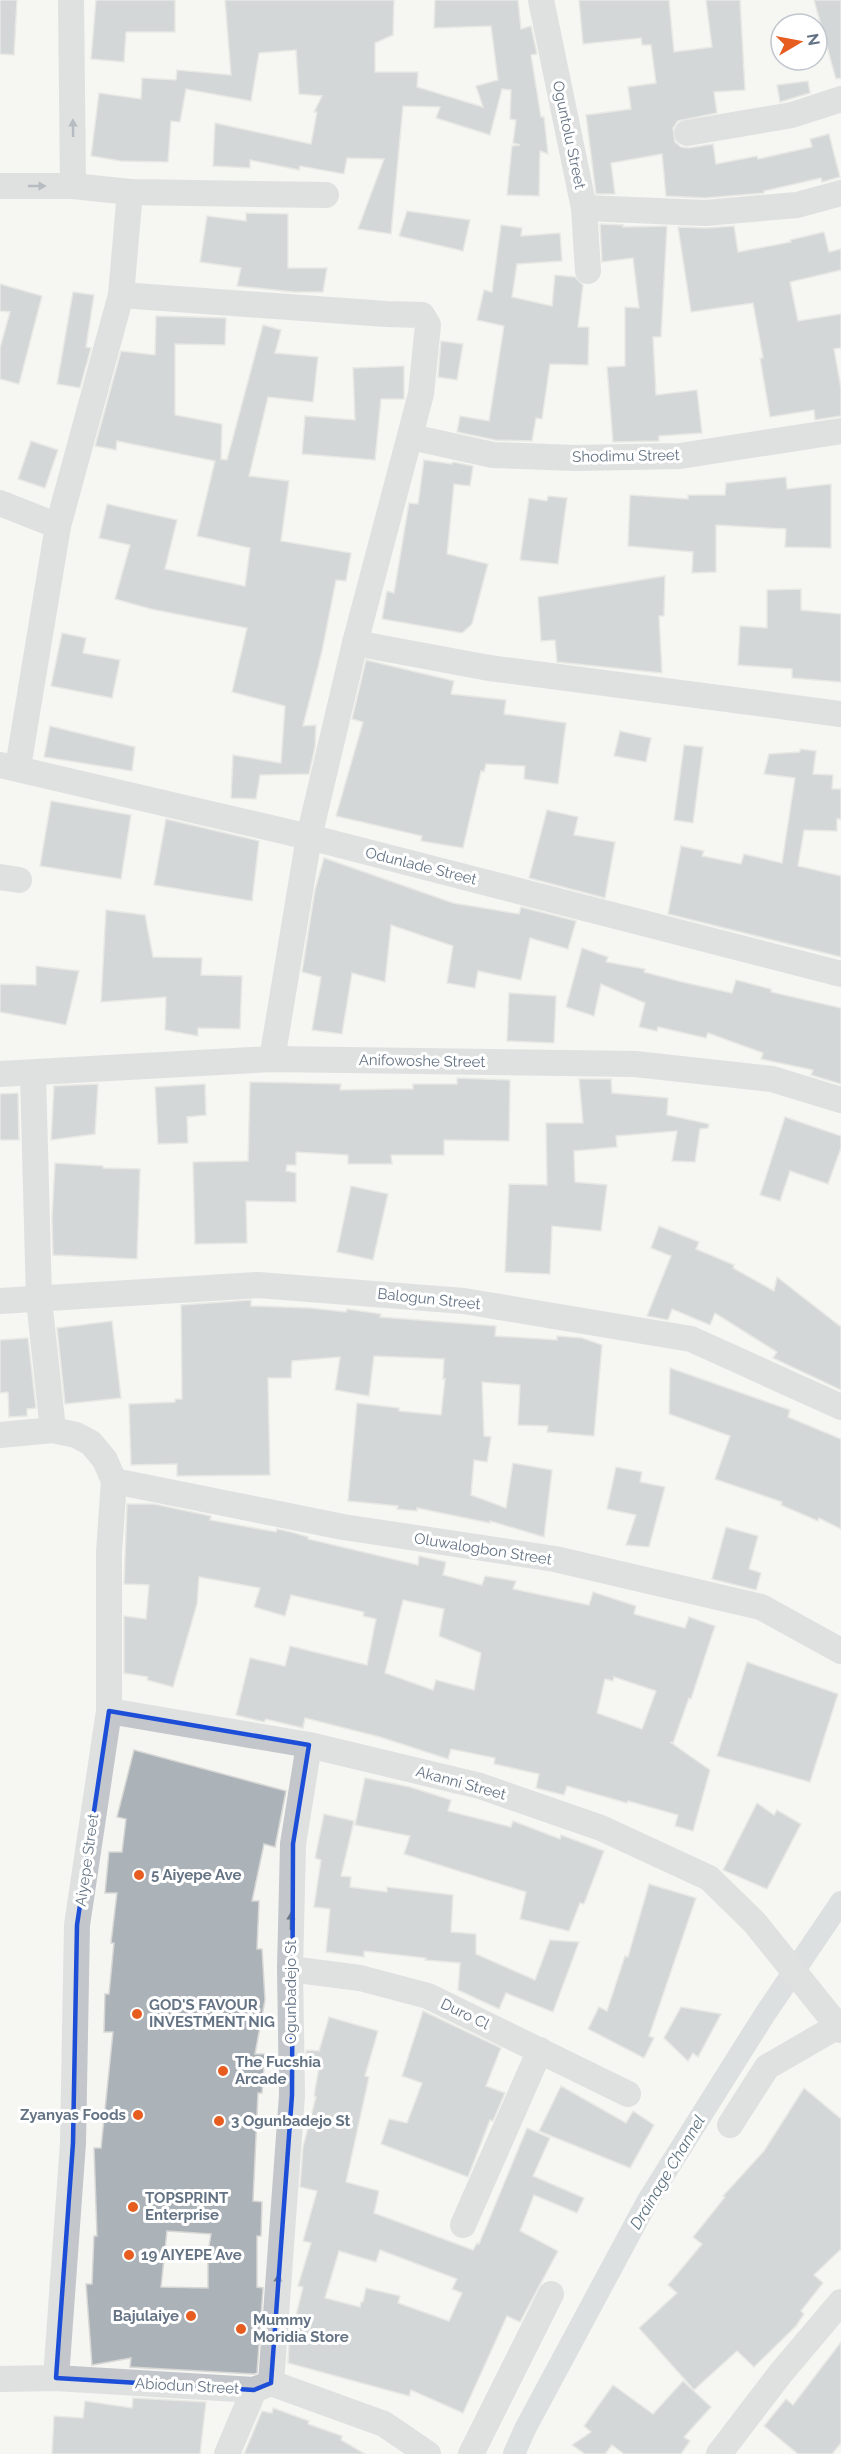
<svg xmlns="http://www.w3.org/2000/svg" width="841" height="2454" font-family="Raleway,sans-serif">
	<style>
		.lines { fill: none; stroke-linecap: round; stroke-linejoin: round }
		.canal { stroke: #bcc6cc; stroke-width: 22 }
		.building { fill: #abb2b8; stroke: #d7d7d5; stroke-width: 1.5; fill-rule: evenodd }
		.minor { stroke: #c3c6ca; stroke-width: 26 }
		.oneway { fill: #697788 }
		.marked { fill: none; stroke: #1d4ed8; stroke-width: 4.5; stroke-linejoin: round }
		.poi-dot { fill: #e75d20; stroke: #fff; stroke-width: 2 }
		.labels { text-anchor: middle; stroke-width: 6; stroke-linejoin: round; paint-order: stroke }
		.street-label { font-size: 15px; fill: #647384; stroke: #fff }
		.poi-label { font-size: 15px; font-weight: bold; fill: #647384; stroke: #fff; text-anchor: start }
		.water-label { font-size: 16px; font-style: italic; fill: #5f7581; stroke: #fff }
	</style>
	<rect width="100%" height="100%" fill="#f5f6f2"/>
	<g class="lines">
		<path class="canal" d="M514 2454 525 2429 648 2200 765 2014 841 1902"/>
	</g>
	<g class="building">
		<path d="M0 0H17L14 55 0 54Z"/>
		<path d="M96 0H175V32H126L124 62 91 59Z"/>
		<path d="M225 0H394L393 35 375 43V72H418L417 87 483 107 476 86 498 80 491 26 434 28 435 0H518L521 29 531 26 537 54 531 55 541 117H544L548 154 540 151 539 196 507 195 512 146 520 145 513 143 516 120 510 119 511 90 502 89 490 135 436 118 440 107 403 106 391 234 358 229 384 159 347 158 344 174 300 166 299 170 250 160V168L213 166 215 123 311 144 317 112H314L322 96 299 94 296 50 259 53 251 101 186 89 180 122 171 121 168 162 121 161 91 156 99 93 141 99 142 78 176 80 177 70 231 75Z"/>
		<path d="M579 0H669L674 52 712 47 706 0H740L745 90 714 92 717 113 678 121 673 128 675 142 681 147 689 148 713 144 716 164 757 156 758 159 812 147 810 139 829 134 840 177 822 182 821 178 764 191V193L705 198 666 196 662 154 611 163 615 194H596L586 115 631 109 628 87 656 83 651 45H642L641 38 583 44Z"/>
		<path d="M814 0H841V78L836 79Z"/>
		<path d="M808 81 810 93 780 102 777 85Z"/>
		<path d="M407 211 470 220 463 251 399 236Z"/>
		<path d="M246 213 288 214V268H327L323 292H294L237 286 241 268 200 262 207 216 246 221Z"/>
		<path d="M600 224 623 225V227L667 226 661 337H653L656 395 697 390 702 433 659 436V441L613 442 607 367 625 366V307L639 308 633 258 602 262Z"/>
		<path d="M501 225 522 228 521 236 560 233 562 261 517 264 512 297 552 306 555 275 575 277 583 285 578 327H589L588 365 550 364 542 419 536 418 532 441 495 440 457 432 460 416 489 421 504 326 477 320 484 290 492 292Z"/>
		<path d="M734 226 738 252 791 242 790 240 824 232 829 252 841 249V270L790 282 798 321 841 314V348L834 349 841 388V416L815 420 814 410 770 417 760 358H763L753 303 691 312 678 227 706 228Z"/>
		<path d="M0 284 42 296 19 384 0 379V348L10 312 0 311Z"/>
		<path d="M73 292 94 295 86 347 91 348 80 388 57 384Z"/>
		<path d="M156 316 226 318 225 345 175 344V415L222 424 221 459 227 460 263 325 281 330 275 353 318 357 313 402 268 397 249 476 289 481 281 541 351 553 346 581 336 580 322 651 303 726 316 725 315 747 309 774 260 775 256 799 231 798 233 755 281 763 285 706 232 692 247 628 151 609 115 599 130 545 99 538 107 504 177 520 165 569 245 586 250 548 197 536 215 461 117 441 116 450 95 446 121 351 155 355Z"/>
		<path d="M441 341 463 344 457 380 438 377Z"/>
		<path d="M404 366V399H381L375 460 302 454 305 416 355 420 353 368Z"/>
		<path d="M31 441 58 450 45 488 18 479Z"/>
		<path d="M424 460 452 464 453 462 473 466 470 486 454 484 447 554 488 564 472 624 462 633 382 619 387 591 394 593 409 503 418 504Z"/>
		<path d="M786 477 787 489 831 484V548L785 547 786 529 716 525V572L692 573 693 552 628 546 630 495 688 499V495H725L726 483Z"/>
		<path d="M548 496 567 498 558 564 520 560 529 498 547 501Z"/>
		<path d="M665 576 664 616H659L662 673 557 662 555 640 541 641 538 597Z"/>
		<path d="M801 589V610L841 614V682L792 678V669L738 665 740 626 767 628V590Z"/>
		<path d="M62 633 86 638 83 653 120 660 112 698 51 686Z"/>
		<path d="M366 660 454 681 451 694 506 700 504 714 566 723 558 784 524 779 525 766 486 764 484 772 481 771 463 848 421 841 422 836 336 816 363 722 352 719Z"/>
		<path d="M50 726 135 747 132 771 44 757Z"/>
		<path d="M620 731 651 738 646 762 614 756Z"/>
		<path d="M684 745 703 747 693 823 674 820Z"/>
		<path d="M800 749 816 751 813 774 833 775 832 789H841V819H837V831L804 830 798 866 841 876V957L668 914 681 846 704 851 702 856 741 864 744 854 782 863 795 778 764 774 769 754 800 752Z"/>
		<path d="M51 801 131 815 121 879 40 866Z"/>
		<path d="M547 810 578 817 574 835 615 842 605 898 529 878Z"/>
		<path d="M166 819 259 841 252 901 154 885Z"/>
		<path d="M324 858 453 903 519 914 521 907 576 921 568 949 530 938 521 980 478 971 475 988 447 983 453 946 391 925 385 982 352 973 342 1034 312 1030 321 977 302 972 315 890Z"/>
		<path d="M106 910 145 915 153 957 202 958 201 975 242 976 240 1029 198 1028V1036L165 1030 166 997 101 1002Z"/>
		<path d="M582 948 608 957 606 962 645 969 644 972 682 982 732 993 736 980 771 989V992L841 1008V1084L811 1075 813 1070 761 1059 763 1053 708 1033 706 1038 658 1027 657 1031 639 1027 645 1003 601 984 594 1016 566 1007Z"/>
		<path d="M36 966 79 971 66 1025 0 1012V984L36 985Z"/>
		<path d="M509 993 556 996 554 1043 507 1041Z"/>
		<path d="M457 1078 510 1080 509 1141 444 1140V1155H391L392 1164H348V1155L296 1152V1165H287L286 1171 296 1173V1202L246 1201 247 1243 195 1244 193 1162 248 1161 250 1082 341 1084 340 1090 397 1089H413V1084H457Z"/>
		<path d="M579 1079H611L612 1093 668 1098 667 1115 709 1124 708 1128 700 1129 695 1162 672 1161 677 1131 616 1136 617 1147 574 1151 575 1182 607 1185 601 1231 552 1226 550 1274 505 1272 509 1184 547 1185 546 1123H583Z"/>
		<path d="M98 1084 95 1134 51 1140 54 1086Z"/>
		<path d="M205 1084 206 1115 187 1117 188 1143 158 1144 155 1087Z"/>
		<path d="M18 1093 19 1140H0V1094Z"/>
		<path d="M785 1117 841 1136V1148L828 1184 790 1171 780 1201 760 1195Z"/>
		<path d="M55 1163 103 1166V1168L140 1169 137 1259 53 1255 52 1218Z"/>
		<path d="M351 1186 388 1194 373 1260 337 1252Z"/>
		<path d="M659 1226 699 1242 696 1249 734 1265 733 1268 774 1291 777 1277 841 1327V1390L773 1358 777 1352 715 1313 710 1325 672 1309 668 1320 647 1316 671 1256 651 1248Z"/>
		<path d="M251 1300V1306L310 1308 346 1312 347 1309 381 1314 380 1317 496 1326 495 1336 557 1340V1336L582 1338 602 1345 594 1436 547 1432 548 1426 518 1425 520 1385 482 1382 484 1436 491 1437 487 1462 474 1460 471 1495 506 1508 513 1463 552 1470 544 1537 490 1521V1523L417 1508V1511L397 1509 398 1506 348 1501 357 1403 399 1408V1411L441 1415 445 1379H443L444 1359 374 1356 369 1396 335 1390 340 1357 292 1361 291 1378H268L270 1475 177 1476V1464L131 1465 129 1404 175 1402V1399H182L181 1305Z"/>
		<path d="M112 1321 121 1398 65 1404 57 1328Z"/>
		<path d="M28 1338 36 1408 27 1409V1416L9 1417 8 1392 0 1393V1340Z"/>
		<path d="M670 1368 790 1410 788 1417 841 1439V1529L819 1518 818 1521 781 1505 782 1502 715 1479 730 1436 669 1414Z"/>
		<path d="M616 1467 642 1472 640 1482 665 1487 649 1547 626 1545 636 1515 607 1509Z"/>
		<path d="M127 1504H154L211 1516 210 1520 276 1532 277 1529 291 1532 308 1537V1539L418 1565 419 1556 446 1562 443 1575 482 1585 485 1576 516 1581 513 1589 589 1605 593 1592 636 1606 634 1614 685 1628 689 1617 715 1626 691 1699 689 1698 673 1743 670 1742 710 1770 693 1831 675 1826 678 1815 628 1801 627 1803 567 1786 564 1795 536 1788 539 1774 494 1764 495 1758 451 1749 448 1759 380 1737 305 1718 303 1728 266 1719 264 1722 236 1715 250 1658 285 1666 290 1646 367 1665 376 1619 363 1616 364 1612 291 1595 285 1616 254 1607 260 1588 199 1577 197 1604 173 1687 147 1680 148 1677 124 1673V1616L146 1619 149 1585 124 1584ZM403 1600 444 1609 439 1636 481 1653 474 1690 436 1680 433 1690 385 1673ZM614 1677 656 1691 642 1729 597 1713 605 1679 613 1681Z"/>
		<path d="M726 1527 758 1536 749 1569 761 1573 756 1590 712 1579Z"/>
		<path d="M747 1662 838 1694 810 1782 717 1756Z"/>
		<path d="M134 1750 286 1791 275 1847 264 1844 252 1901H259L257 1949H262L265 2000 255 2054H265L262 2093H258L253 2201 262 2202 261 2236H257V2287L263 2288 257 2373 254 2374 130 2367 131 2358 92 2365 86 2284H92L94 2236H97L94 2148H101L113 2032H104L105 1994H109L114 1943H111L117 1893H105L109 1852H122L126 1819 117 1817ZM167 2231 211 2234 208 2253V2288L161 2287Z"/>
		<path d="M365 1778 410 1787 451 1800 448 1811 511 1827 513 1821 560 1839 561 1835 604 1851 584 1904 580 1903 569 1931 520 1919 526 1892 404 1854 410 1836 355 1825Z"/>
		<path d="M757 1803 774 1815 777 1810 801 1824 767 1889 723 1870Z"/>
		<path d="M324 1814 354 1821 341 1876 351 1877 350 1887 387 1892V1887L453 1895 451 1932 476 1934V1954L535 1980 550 1940 579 1942 553 2012 506 1993 499 2009 458 1990 460 1963 425 1960 426 1958 364 1951V1957L326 1952 330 1909 314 1907 321 1860 315 1858Z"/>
		<path d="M649 1884 696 1898 649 2036 654 2038 644 2058 588 2029 599 2007 607 2011 625 1956 628 1957Z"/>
		<path d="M681 2007 721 2014 698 2057 693 2053 688 2061 664 2038Z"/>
		<path d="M423 2011 501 2048 486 2086 505 2093 493 2121 490 2120 468 2177 381 2144 389 2119 407 2123 422 2083 402 2076Z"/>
		<path d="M329 2017 378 2031 365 2076 369 2077 346 2182 379 2191 374 2213 473 2250 477 2243 479 2244 527 2128 550 2138 533 2176 584 2198 577 2213 534 2195 520 2231 558 2251 520 2322 507 2316 463 2413 411 2390 409 2396 288 2363 289 2344 303 2287 298 2286 311 2243 303 2241 317 2191 300 2187 303 2147 316 2097 314 2096 319 2067 307 2066 306 2050 319 2051ZM380 2250 457 2279 452 2289 462 2293 449 2321 398 2303 400 2296 366 2288 363 2302H361L360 2307 325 2298 339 2251 376 2262Z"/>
		<path d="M561 2086 626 2123 633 2111 654 2125 630 2168 539 2131Z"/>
		<path d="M804 2088 841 2119V2249L814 2275 823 2283 801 2311 804 2314 796 2326 754 2367 737 2351 694 2390 639 2328 677 2293 668 2285 702 2244 693 2237 725 2197 723 2196 764 2151Z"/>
		<path d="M841 2342V2443L832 2454H798L764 2426 786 2399 793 2405Z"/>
		<path d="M683 2381 711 2407 684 2437 690 2441 681 2454H624L612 2445 605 2454H585L572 2445 591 2432 584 2426 613 2385 653 2414Z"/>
		<path d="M133 2398 206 2402 200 2454H52L54 2416 83 2418 85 2401 132 2408Z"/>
		<path d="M273 2408 309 2421 308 2424 342 2436 341 2440 365 2454H244L262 2411 272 2413Z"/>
	</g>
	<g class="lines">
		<g class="minor">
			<path d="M71 0 73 186"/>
			<path d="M541 0 584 208 588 271"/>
			<path d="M687 133 792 115 841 99"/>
			<path d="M0 186H73L130 192 326 195"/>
			<path d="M584 208 705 213 797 205 841 193"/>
			<path d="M121 295 386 314 422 315 428 325 421 394 355 643 309 837 272 1059"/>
			<path d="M411 437 493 455 576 458 680 456 841 431"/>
			<path d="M0 503 58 526"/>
			<path d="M355 643 489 668 841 714"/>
			<path d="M0 765 309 837 841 974"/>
			<path d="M18 767 58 526 121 295 130 192"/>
			<path d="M0 877 19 880"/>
			<path d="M0 1074 272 1059 635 1064 772 1079 841 1100"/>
			<path d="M33 1074 39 1300 53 1430"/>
			<path d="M0 1301 258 1285 464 1301 691 1339 841 1407"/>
			<path d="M0 1435 53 1430 76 1435 91 1443 105 1460 114 1481 109 1552V1711L77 1925 73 2143 56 2378"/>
			<path d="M114 1481 343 1527 555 1559 761 1607 841 1651"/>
			<path d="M109 1711 309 1745 480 1786 601 1828 709 1878 755 1923 841 2030"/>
			<path d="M290 1969 360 1978 428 1996 628 2094"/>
			<path d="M730 2125 767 2067 838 2026"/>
			<path d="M463 2225 540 2050"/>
			<path d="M0 2379 56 2378 254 2390 271 2383 384 2424 428 2454"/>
			<path d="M271 2383 292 2095 290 1969 293 1844 309 1745"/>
			<path d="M227 2454 254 2390"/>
			<path d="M471 2454 551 2294"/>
			<path d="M719 2454 780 2374 841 2302"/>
		</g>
	</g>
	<defs><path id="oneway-solid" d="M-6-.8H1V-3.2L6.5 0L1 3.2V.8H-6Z" transform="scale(1.5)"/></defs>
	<g class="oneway">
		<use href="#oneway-solid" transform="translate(73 128) rotate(-91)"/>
		<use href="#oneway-solid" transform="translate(37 186)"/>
		<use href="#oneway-solid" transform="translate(291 1921) rotate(-89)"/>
		<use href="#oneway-solid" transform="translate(278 2283) rotate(-86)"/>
	</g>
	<path d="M0 0H841V2454H0ZM109 1711 309 1745 293 1844 292 2095 271 2383 254 2390 56 2378 73 2143 77 1925Z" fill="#f5f6f2" fill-opacity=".55" fill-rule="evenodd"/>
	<path class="marked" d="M109 1711 309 1745 293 1844 292 2095 271 2383 254 2390 56 2378 73 2143 77 1925Z"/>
	<g class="poi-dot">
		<circle cx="139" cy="1875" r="6"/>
		<circle cx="137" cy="2014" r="6"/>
		<circle cx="223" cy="2071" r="6"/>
		<circle cx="138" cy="2115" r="6"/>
		<circle cx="219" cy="2121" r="6"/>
		<circle cx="133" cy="2207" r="6"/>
		<circle cx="129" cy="2255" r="6"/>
		<circle cx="191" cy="2316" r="6"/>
		<circle cx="241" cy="2329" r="6"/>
	</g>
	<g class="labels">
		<g class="street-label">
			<text transform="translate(569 135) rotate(78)" y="5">Oguntolu Street</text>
			<text transform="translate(626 456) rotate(-1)" y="5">Shodimu Street</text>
			<text transform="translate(421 866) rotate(14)" y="5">Odunlade Street</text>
			<text transform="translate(422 1061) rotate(1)" y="5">Anifowoshe Street</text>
			<text transform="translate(429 1299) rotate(6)" y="5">Balogun Street</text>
			<text transform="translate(483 1549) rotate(9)" y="5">Oluwalogbon Street</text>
			<text transform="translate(461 1783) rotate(15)" y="5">Akanni Street</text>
			<text transform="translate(87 1860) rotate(-82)" y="5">Aiyepe Street</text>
			<text transform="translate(291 1992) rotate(-90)" y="5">Ogunbadejo St</text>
			<text transform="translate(465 2014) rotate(26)" y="5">Duro Cl</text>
			<text transform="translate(187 2386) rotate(3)" y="5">Abiodun Street</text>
		</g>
		<g class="poi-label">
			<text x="151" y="1880">5 Aiyepe Ave</text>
			<text x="149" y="2010">GOD'S FAVOUR<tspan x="149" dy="17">INVESTMENT NIG</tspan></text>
			<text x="235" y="2067">The Fucshia<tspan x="235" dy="17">Arcade</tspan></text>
			<text x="126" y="2120" text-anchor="end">Zyanyas Foods</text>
			<text x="231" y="2126">3 Ogunbadejo St</text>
			<text x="145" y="2203">TOPSPRINT<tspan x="145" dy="17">Enterprise</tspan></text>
			<text x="141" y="2260">19 AIYEPE Ave</text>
			<text x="179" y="2321" text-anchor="end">Bajulaiye</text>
			<text x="253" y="2325">Mummy<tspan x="253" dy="17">Moridia Store</tspan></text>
		</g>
		<g class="water-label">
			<text transform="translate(667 2172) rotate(-59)" y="6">Drainage Channel</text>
		</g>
	</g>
	<g transform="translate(799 42) rotate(80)"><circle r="28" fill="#ffffff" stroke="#c1c7ce" stroke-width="1.5"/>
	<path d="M0-4.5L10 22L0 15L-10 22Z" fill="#e75d20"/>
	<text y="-9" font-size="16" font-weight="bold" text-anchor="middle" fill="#647384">N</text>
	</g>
</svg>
